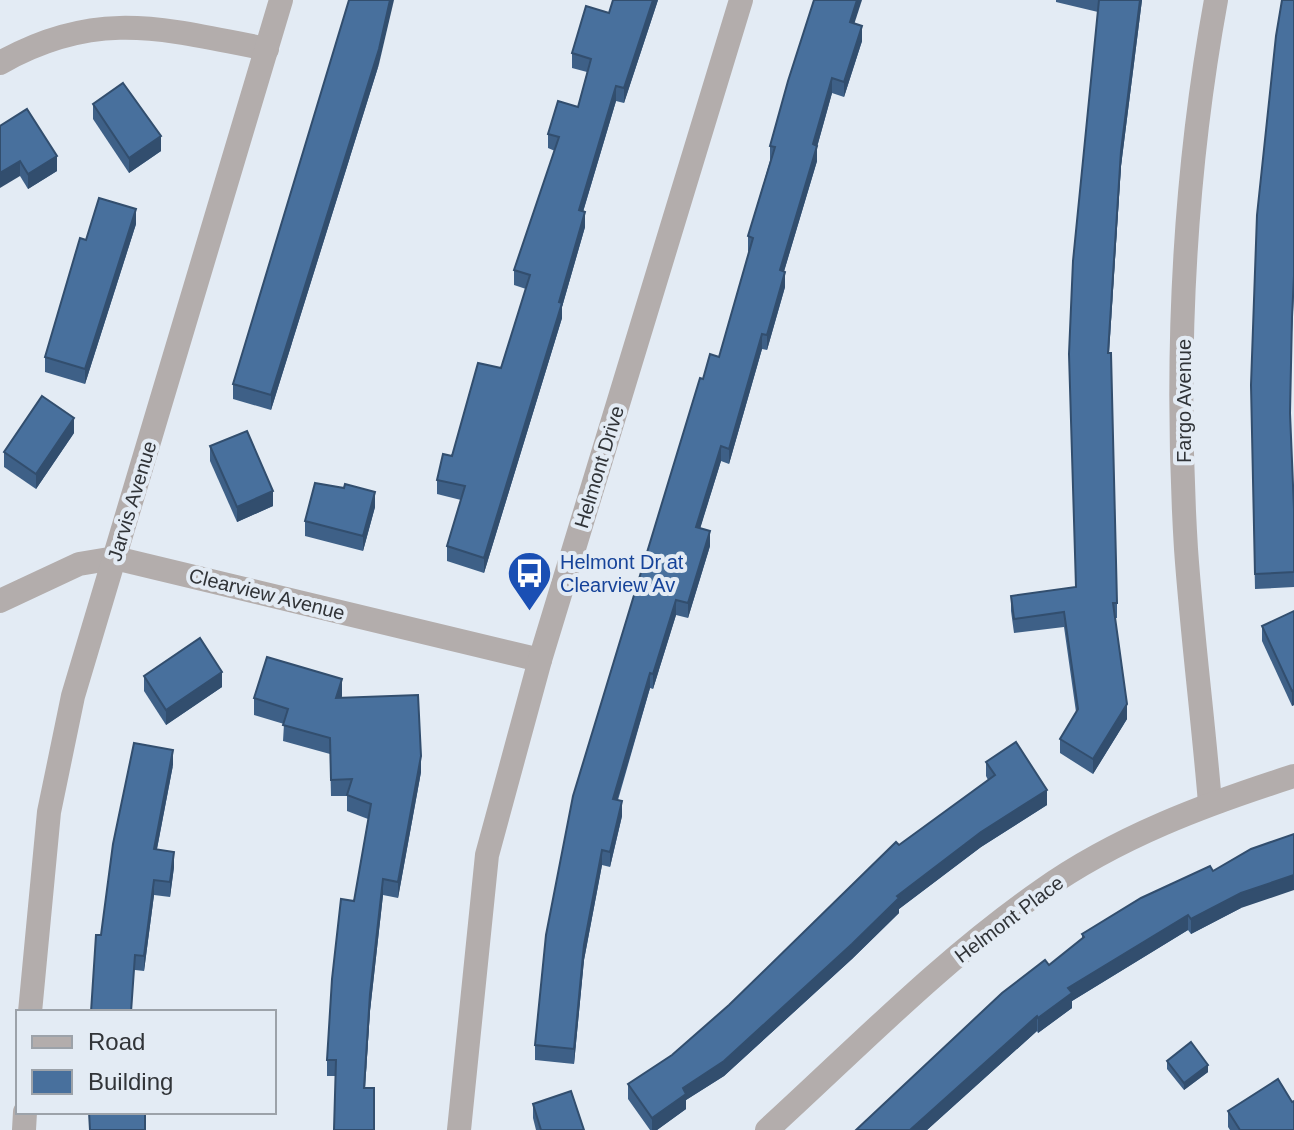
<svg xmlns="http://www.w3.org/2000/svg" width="1294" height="1130" font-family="Arial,sans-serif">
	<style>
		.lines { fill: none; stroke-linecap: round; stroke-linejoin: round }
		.minor { stroke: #b3adac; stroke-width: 24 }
		.wall { fill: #3e6087 }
		.shaded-wall { fill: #324e6e }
		.building { fill: #48709d; stroke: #324e6e; stroke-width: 2 }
		.labels { text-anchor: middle; stroke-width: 8; stroke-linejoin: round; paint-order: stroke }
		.street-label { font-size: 20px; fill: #313438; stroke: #e3ebf4 }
		.transit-label { font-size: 20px; fill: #164399; stroke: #e3ebf4; text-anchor: start }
	</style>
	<rect width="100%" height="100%" fill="#e3ebf4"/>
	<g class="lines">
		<g class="minor">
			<path d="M0 63C97 8 164 29 267 49"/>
			<path d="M0 601 79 564 115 558 540 660"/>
			<path d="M1210 803C1203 718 1192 634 1186 549 1175 367 1183 180 1216 0"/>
			<path d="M30 1012 49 812 73 696 281 0"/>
			<path d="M24 1130 25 1112"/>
			<path d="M459 1130 487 855 540 660 741 0"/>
			<path d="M767 1130C856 1049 942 960 1041 891 1117 837 1206 804 1294 776"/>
		</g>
	</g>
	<g class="wall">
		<path d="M658 0 624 103 616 101 583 212 585 227 562 307V318L484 573 447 561V546L461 500 437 494V480L501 368 526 289 514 285V270L555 151 548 148V134L578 107 587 72 572 68V53L609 13Z"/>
		<path d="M1056 0H1142L1121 166 1109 353 1117 603V618H1115L1127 719 1093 774 1060 753V739L1076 712 1064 627 1014 633 1011 611V596L1076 587 1098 12 1056 2Z"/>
		<path d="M1294 0V291L1292 332 1290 417 1294 509V587L1255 589 1251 385Z"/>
		<path d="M854 24 862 41 844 97 832 93 817 147V161L784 271 785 287 767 350 762 349 729 464 721 461 700 528 710 546 688 618 676 615 653 689 650 688 618 800 622 816 610 867 602 865 584 960 574 1064 535 1060V1045L703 379 719 357 749 252 748 251V236L770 161V146Z"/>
		<path d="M379 64 271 410 233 399V384Z"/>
		<path d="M93 104 161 151 129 173 93 119Z"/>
		<path d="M0 126 57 171 28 189 20 176Z"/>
		<path d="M136 224 85 384 45 372V357L86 240Z"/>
		<path d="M74 433 36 489 4 467V452Z"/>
		<path d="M210 446 273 506 237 522 210 461Z"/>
		<path d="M344 488 375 507 363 551 305 536V521Z"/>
		<path d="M1294 611V705L1292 706 1262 641V626Z"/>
		<path d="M144 676 222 687 166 725 144 691Z"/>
		<path d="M342 696 341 698 421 772 398 898 383 895 370 1011 365 1088 374 1130 335 1076H327V1060L368 819 347 811V796H331L330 754 283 741 284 724 254 715V698Z"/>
		<path d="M986 762 1047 805 981 847 899 909V913L852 959 724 1076 686 1100V1109L657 1130H650L628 1099V1084L672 1055 729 1005 899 845 988 780 986 776Z"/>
		<path d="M173 765 157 849 174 867 170 897 154 895 144 971 135 970 101 935Z"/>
		<path d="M1213 871 1241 908 1191 934 1188 930 1072 1001V1008L1038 1033 1037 1031 927 1130H856L1049 965 1082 938V934Z"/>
		<path d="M1167 1061 1208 1072 1184 1090 1167 1069Z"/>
		<path d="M1292 1102 1294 1130H1230L1228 1127V1111Z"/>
		<path d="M533 1104 584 1130H536L533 1118Z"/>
	</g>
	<g class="shaded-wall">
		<path d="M390 0H394L379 64 271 410V395Z"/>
		<path d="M653 0H658L624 103V88Z"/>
		<path d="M857 0H862L850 37V22Z"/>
		<path d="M1140 0H1142L1121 166 1108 367 1121 151Z"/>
		<path d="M862 26V41L844 97V82Z"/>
		<path d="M832 78V93L817 147V161L780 285V270L813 144Z"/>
		<path d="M616 86V101L579 225V210Z"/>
		<path d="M161 136V151L129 173V158Z"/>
		<path d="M57 156V171L28 189V174Z"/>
		<path d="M20 161V176L0 188V173Z"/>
		<path d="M136 209V224L85 384V369Z"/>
		<path d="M585 212V227L562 307V318L484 573V558Z"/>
		<path d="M785 272V287L767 350V335Z"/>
		<path d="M762 334V349L729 464V449Z"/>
		<path d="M74 418V433L36 489V474Z"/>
		<path d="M721 446V461L696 542V527Z"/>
		<path d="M273 491V506L237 522V507Z"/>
		<path d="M375 492V507L363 551V536Z"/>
		<path d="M710 531V546L688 618V603Z"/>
		<path d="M676 600V615L653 689V674Z"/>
		<path d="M222 672V687L166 725V710Z"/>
		<path d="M650 673V688L613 814V799Z"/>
		<path d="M342 679V696L336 714V698Z"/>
		<path d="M1294 690V705L1292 706V691Z"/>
		<path d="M1127 704V719L1093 774V759Z"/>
		<path d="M173 750V765L154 864V849Z"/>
		<path d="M421 756V772L398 898V882Z"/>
		<path d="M1047 790V805L981 847 899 909V913L852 959 724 1076 686 1100V1109L657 1130H652V1118L683 1088 897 896 981 832Z"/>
		<path d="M622 801V816L610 867V852Z"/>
		<path d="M602 850V865L584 960 574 1064V1049L584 945Z"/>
		<path d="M174 852V867L170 897V882Z"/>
		<path d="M1294 875V890L1241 908 1191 934V919L1241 893Z"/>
		<path d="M383 879V895L370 1011 364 1104 370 994Z"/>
		<path d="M154 880V895L144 971V956Z"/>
		<path d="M1188 915V930L1072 1001V1008L1038 1033V1018L1068 988Z"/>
		<path d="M1037 1016V1031L927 1130H910Z"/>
		<path d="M1208 1065V1072L1184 1090V1083Z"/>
	</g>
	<g class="building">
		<path d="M349 0H390L379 49 271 395 233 384Z"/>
		<path d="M613 0H653L624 88 616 86 579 210 585 212 559 302 562 303 484 558 447 546 465 486 437 480 443 454 452 456 478 363 501 368 530 275 514 270 559 137 548 134 558 101 578 107 591 59 572 53 586 6 609 13Z"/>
		<path d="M814 0H857L850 22 862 26 844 82 832 78 813 144 817 146 780 270 785 272 767 335 762 334 729 449 721 446 696 527 710 531 688 603 676 600 653 674 650 673 613 799 622 801 610 852 602 850 584 945 574 1049 535 1045 546 935 573 796 700 378 703 379 710 354 719 357 753 238 748 236 775 147 770 146 788 81Z"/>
		<path d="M1099 0H1140L1121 151 1108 353H1111L1117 603H1113L1127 704 1093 759 1060 739 1078 709 1064 612 1014 619 1011 596 1076 587 1069 354 1073 261Z"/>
		<path d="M1282 0H1294V276L1292 317 1290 413 1294 509V572L1255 574 1251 385 1257 215 1276 36Z"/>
		<path d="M123 83 161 136 129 158 93 104Z"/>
		<path d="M27 109 57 156 28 174 20 161 0 173V126Z"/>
		<path d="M99 198 136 209 85 369 45 357 80 238 86 240Z"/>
		<path d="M42 396 74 418 36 474 4 452Z"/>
		<path d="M247 431 273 491 237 507 210 446Z"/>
		<path d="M315 483 344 488 345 484 375 492 363 536 305 521Z"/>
		<path d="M1294 611V690L1292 691 1262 626Z"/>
		<path d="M200 638 222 672 166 710 144 676Z"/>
		<path d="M267 657 342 679 336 698 418 695 421 756 398 882 383 879 370 994 364 1088H374V1130H334L336 1060H327L332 979 341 899 354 901 371 804 347 795 352 779 331 780 330 738 283 725 288 709 254 698Z"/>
		<path d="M1016 742 1047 790 981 832 897 896 899 898 852 944 724 1061 683 1088 686 1094 652 1118 628 1084 672 1055 729 1005 896 842 899 845 995 775 986 762Z"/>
		<path d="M134 743 173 750 154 849 174 852 170 882 154 880 144 956 135 955 131 1012H91L96 935H101L113 844Z"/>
		<path d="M1294 834V875L1241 893 1191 919 1188 915 1068 988 1072 993 1038 1018 1037 1016 910 1130H856L1002 993 1045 960 1049 965 1084 937 1082 934 1141 898 1210 866 1213 871 1251 849Z"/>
		<path d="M1191 1042 1208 1065 1184 1083 1167 1061Z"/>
		<path d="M1278 1079 1292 1102 1294 1101V1130H1240L1228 1111Z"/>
		<path d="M571 1091 584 1130H541L533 1104Z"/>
		<path d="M89 1112H145V1130H90Z"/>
	</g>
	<defs>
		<symbol id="bus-pin" viewBox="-11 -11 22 30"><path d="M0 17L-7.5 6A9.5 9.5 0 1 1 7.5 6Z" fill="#1a4fb4" stroke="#e3ebf4"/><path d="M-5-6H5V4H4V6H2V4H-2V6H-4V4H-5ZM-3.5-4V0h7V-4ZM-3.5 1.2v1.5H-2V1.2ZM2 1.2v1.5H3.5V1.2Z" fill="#fff"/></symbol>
	</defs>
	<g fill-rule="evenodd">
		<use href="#bus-pin" x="504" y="548" width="51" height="69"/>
	</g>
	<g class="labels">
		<g class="street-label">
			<text transform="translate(1184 401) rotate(-90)" y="7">Fargo Avenue</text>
			<text transform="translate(599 467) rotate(-73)" y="7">Helmont Drive</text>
			<text transform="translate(132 501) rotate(-73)" y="7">Jarvis Avenue</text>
			<text transform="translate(267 594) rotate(14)" y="7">Clearview Avenue</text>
			<text transform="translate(1009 919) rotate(-37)" y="7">Helmont Place</text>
		</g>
		<g class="transit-label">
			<text x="560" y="569">Helmont Dr at<tspan x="560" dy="23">Clearview Av</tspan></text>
		</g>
	</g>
	<rect x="16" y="1010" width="260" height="104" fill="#e3ebf4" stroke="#9ca2a9" stroke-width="2"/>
	<rect x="32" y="1036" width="40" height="12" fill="#b3adac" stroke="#9ca2a9" stroke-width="2"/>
	<text x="88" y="1050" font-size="24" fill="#313438">Road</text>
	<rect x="32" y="1070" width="40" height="24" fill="#48709d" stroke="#9ca2a9" stroke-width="2"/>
	<text x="88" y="1090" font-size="24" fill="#313438">Building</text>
</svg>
